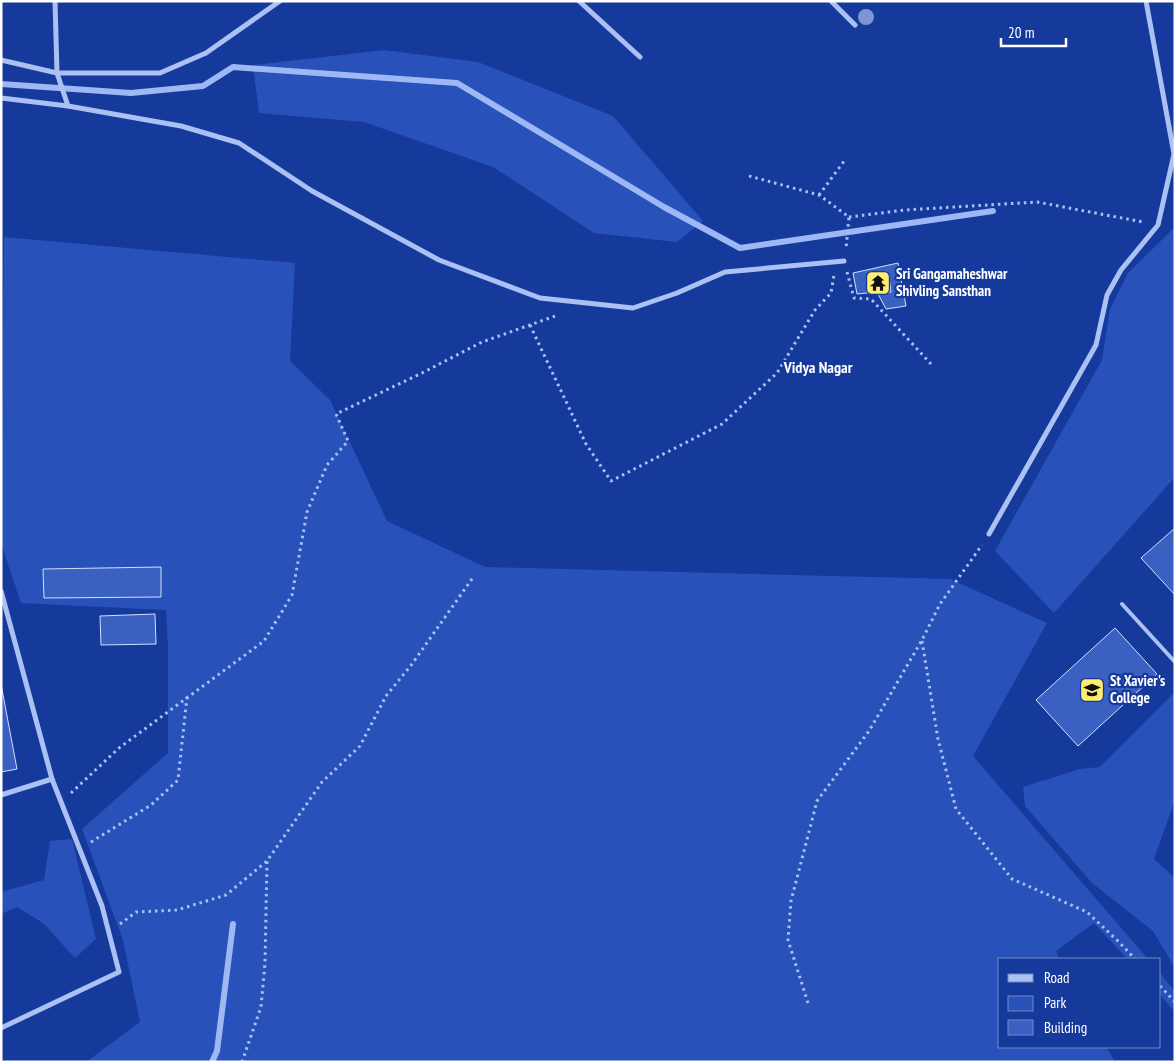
<svg xmlns="http://www.w3.org/2000/svg" width="1176" height="1063" font-family="'PT Sans Narrow',sans-serif">
	<style>
		.green { fill: #2852b9 }
		.lines { fill: none; stroke-linecap: round; stroke-linejoin: round }
		.stream { stroke: #9db8f5; stroke-width: 6 }
		.building { fill: #3a60c1; stroke: #d3dffd }
		.path { stroke: #abc0f3; stroke-width: 3; stroke-dasharray: 2.5 4; stroke-linecap: butt }
		.lane { stroke: #abc0f3; stroke-width: 4 }
		.street { stroke: #abc0f3; stroke-width: 5 }
		.tree { fill: #7e95d1 }
		.labels { text-anchor: middle; stroke-width: 4.5; stroke-linejoin: round; paint-order: stroke }
		.poi-label { font-size: 15px; font-weight: bold; fill: #fff; stroke: #153a9c; text-anchor: start }
		.neighbourhood-label { font-size: 16px; font-weight: bold; fill: #fff; stroke: #153a9c }
	</style>
	<rect width="100%" height="100%" fill="#153a9c"/>
	<g class="green">
		<path d="M384 50 478 62 613 116 703 221 677 242 594 233 493 167 364 122 259 113 253 65Z"/>
		<path d="M1175 224V477L1054 613 995 551 1102 360 1110 309 1128 273 1174 228Z"/>
		<path d="M4 237 295 263 290 361 330 400 387 521 485 567 950 579 1047 623 973 756 1148 959H1127L1094 923 1056 951 1059 959H1000V1047H1106L1114 1060 1110 1062H86L140 1022 123 940 82 829 168 753V647L166 610 21 603 1 543Z"/>
		<path d="M1175 692V800L1154 859 1175 878V968L1153 931 1092 883 1025 806 1023 787 1080 769 1100 767Z"/>
		<path d="M72 839 96 939 75 958 43 923 17 907 1 914V892L44 880 50 841Z"/>
		<path d="M1160 973 1175 991V1012L1160 995Z"/>
	</g>
	<g class="lines">
		<g class="stream">
			<path d="M1 84 131 93 203 86 233 67 457 83 664 207 740 248 993 211"/>
			<path d="M212 1062 217 1051 233 924"/>
		</g>
	</g>
	<g class="building">
		<path d="M898 263 906 306 886 309 877 292 857 294 853 273Z"/>
		<path d="M889 277 891 292 880 294 876 279Z"/>
		<path d="M1175 528V595L1141 558Z"/>
		<path d="M161 567V597L44 598 43 569Z"/>
		<path d="M155 614 156 644 101 645 100 616Z"/>
		<path d="M1115 628 1157 674 1078 746 1036 700Z"/>
		<path d="M1 684 17 769 1 772Z"/>
	</g>
	<g class="lines">
		<g class="path">
			<path d="M749 176 819 195 849 217 846 249"/>
			<path d="M819 195 845 160"/>
			<path d="M849 217 905 210 1037 202 1143 222"/>
			<path d="M847 272 854 298 871 299 931 364"/>
			<path d="M530 325 586 444 611 481 722 424 777 373 815 310 831 293 834 275"/>
			<path d="M922 641 938 739 956 809 1012 879 1087 912 1119 942 1135 959"/>
			<path d="M71 793 119 748 264 641 292 595 307 512 327 465 348 441 336 414 422 373 482 342 558 315"/>
			<path d="M91 842 151 805 178 780 187 697"/>
			<path d="M120 924 136 912 177 910 226 895 267 861 322 782 360 746 386 696 412 664 474 576"/>
			<path d="M1160 986 1175 1002"/>
			<path d="M808 1003 788 940 791 901 817 801 869 731 922 640 940 604 982 545"/>
			<path d="M242 1062 261 1007 265 963 267 861"/>
		</g>
		<path class="lane" d="M1122 604 1175 662"/>
		<g class="street">
			<path d="M55 1 57 73H160L206 53 280 1"/>
			<path d="M579 1 640 57"/>
			<path d="M831 1 855 25"/>
			<path d="M1 60 57 73 68 106"/>
			<path d="M1 98 68 106 181 126 239 143 312 191 439 260 540 298 633 308 677 293 725 272 844 261"/>
			<path d="M989 534 1096 345 1107 295 1121 270 1158 225 1174 154 1146 1"/>
			<path d="M1 591 52 779 102 906 119 972 1 1028"/>
			<path d="M1 795 52 779"/>
		</g>
	</g>
	<circle class="tree" cx="866" cy="17" r="8"/>
	<defs>
		<symbol id="temple-square" viewBox="-11 -11 22 22"><rect x="-9" y="-9" width="18" height="18" rx="4" fill="#ffed6d" stroke="#153a9c"/><path d="M0-6L5-2H3V0L6.5 2.5H4V6H1.5V3h-3V6H-4V2.5H-6.5L-3 0V-2H-5Z" fill="#111"/></symbol>
		<symbol id="university-square" viewBox="-11 -11 22 22"><rect x="-9" y="-9" width="18" height="18" rx="4" fill="#ffed6d" stroke="#153a9c"/><path d="M0-5L7-2L0 1L-7-2ZM-4 1L0 2.5L4 1V4Q0 6-4 4Z" fill="#111"/></symbol>
	</defs>
	<g fill-rule="evenodd">
		<use href="#temple-square" x="864" y="269" width="28" height="28"/>
		<use href="#university-square" x="1078" y="676" width="28" height="28"/>
	</g>
	<g class="labels">
		<g class="poi-label">
			<text x="896" y="279">Sri Gangamaheshwar<tspan x="896" dy="17">Shivling Sansthan</tspan></text>
			<text x="1110" y="686">St Xavier's<tspan x="1110" dy="17">College</tspan></text>
		</g>
		<g class="neighbourhood-label">
			<text x="818" y="373">Vidya Nagar</text>
		</g>
	</g>
	<rect width="1176" height="1063" fill="none" stroke="#ffffff" stroke-width="5"/>
	<rect x="998" y="958" width="162" height="90" fill="#153a9c" stroke="#7389c4"/>
	<rect x="1008" y="974" width="25" height="8" fill="#abc0f3" stroke="#7389c4"/>
	<text x="1044" y="983" font-size="15" fill="#ffffff">Road</text>
	<rect x="1008" y="996" width="25" height="15" fill="#2852b9" stroke="#7389c4"/>
	<text x="1044" y="1008" font-size="15" fill="#ffffff">Park</text>
	<rect x="1008" y="1020" width="25" height="15" fill="#3a60c1" stroke="#7389c4"/>
	<text x="1044" y="1033" font-size="15" fill="#ffffff">Building</text>
	<path d="M1001 38v8h65v-8" fill="none" stroke="#ffffff" stroke-width="2.5"/>
	<text x="1008" y="38" font-size="15" fill="#ffffff" stroke="#153a9c" stroke-width="4" paint-order="stroke">20 m</text>
</svg>
